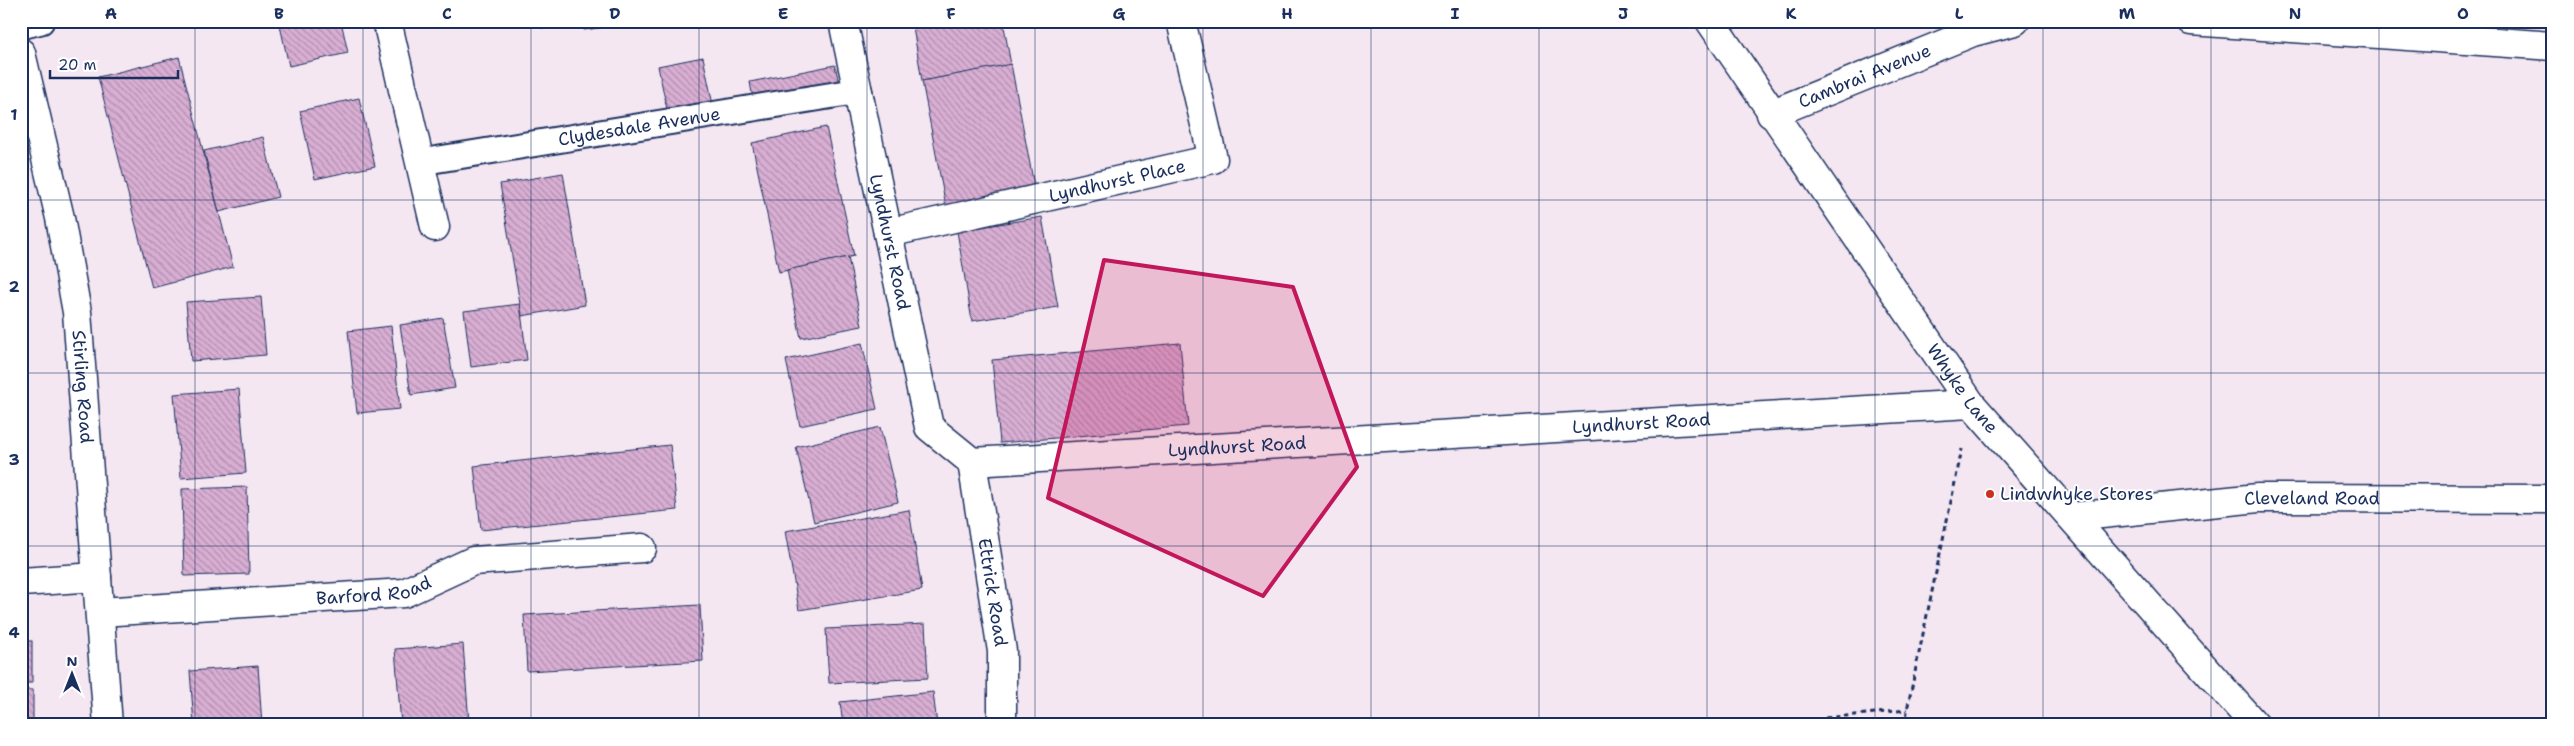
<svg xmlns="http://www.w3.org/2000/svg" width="2574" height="746" font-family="'Shantell Sans',sans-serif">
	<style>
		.building { fill: url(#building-back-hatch); stroke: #1b2f5e }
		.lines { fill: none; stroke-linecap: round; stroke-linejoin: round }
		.service-casing { stroke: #1b2f5e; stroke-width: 29 }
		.minor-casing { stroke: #1b2f5e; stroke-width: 31 }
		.path { stroke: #1b2f5e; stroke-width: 3; stroke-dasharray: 5 4; stroke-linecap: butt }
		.service { stroke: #fff; stroke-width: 25 }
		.minor { stroke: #fff; stroke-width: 28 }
		.marked { fill: #c2185b; fill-opacity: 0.2; stroke: #c2185b; stroke-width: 4; stroke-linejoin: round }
		.grid { fill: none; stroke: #1b2f5e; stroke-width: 1; stroke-opacity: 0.55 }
		.poi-dot { fill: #c8321e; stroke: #fff; stroke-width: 2 }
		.labels { text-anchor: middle; stroke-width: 4; stroke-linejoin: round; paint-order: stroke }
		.street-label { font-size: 18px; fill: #1b2f5e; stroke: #fff }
		.poi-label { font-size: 18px; fill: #1b2f5e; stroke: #fff; text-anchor: start }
		.neatline { fill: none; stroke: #1b2f5e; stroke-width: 2 }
		.grid-label { font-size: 16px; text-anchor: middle; font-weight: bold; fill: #1b2f5e }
	</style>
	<defs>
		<pattern id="building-back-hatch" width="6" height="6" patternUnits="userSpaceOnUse" patternTransform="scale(1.25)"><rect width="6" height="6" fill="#d9aed3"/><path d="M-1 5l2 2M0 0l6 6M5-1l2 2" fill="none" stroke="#af8eae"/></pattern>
	</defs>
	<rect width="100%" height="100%" fill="#f4e7f2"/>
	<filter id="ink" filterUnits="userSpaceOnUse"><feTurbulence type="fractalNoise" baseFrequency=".02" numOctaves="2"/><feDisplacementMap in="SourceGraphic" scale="10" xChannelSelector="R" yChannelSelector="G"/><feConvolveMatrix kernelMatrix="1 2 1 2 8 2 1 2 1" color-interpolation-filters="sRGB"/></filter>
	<g filter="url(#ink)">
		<g class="building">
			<path d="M279 21H341L348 53 289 66Z"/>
			<path d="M540 21H565L566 25 541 28Z"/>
			<path d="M582 21H626L627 24 584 30Z"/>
			<path d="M912 21H1003L1011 65 922 81Z"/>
			<path d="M179 57 233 267 152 288 98 77Z"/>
			<path d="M703 57 713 105 668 114 658 66Z"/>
			<path d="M1011 64 1036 196 947 212 922 81Z"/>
			<path d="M835 65 840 88 754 105 750 82Z"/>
			<path d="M359 98 375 166 315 179 300 111Z"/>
			<path d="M826 127 854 256 779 272 752 143Z"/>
			<path d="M263 137 278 197 219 212 204 151Z"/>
			<path d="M563 173 585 305 522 316 500 184Z"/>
			<path d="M1042 217 1058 307 972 321 957 231Z"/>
			<path d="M848 257 862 326 801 338 787 270Z"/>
			<path d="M261 297 266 355 191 361 186 302Z"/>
			<path d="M520 304 527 360 471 367 464 311Z"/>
			<path d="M443 318 455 388 411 395 400 325Z"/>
			<path d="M391 326 400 409 357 413 348 331Z"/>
			<path d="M862 343 877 409 800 426 786 360Z"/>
			<path d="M1180 343 1188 426 1000 443 992 360Z"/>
			<path d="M239 389 246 473 181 478 174 394Z"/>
			<path d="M880 427 898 502 814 522 796 447Z"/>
			<path d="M670 445 677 510 481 530 474 466Z"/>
			<path d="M247 487 249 574 184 576 182 489Z"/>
			<path d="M909 510 922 590 799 610 785 531Z"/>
			<path d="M700 605 703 661 527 671 524 615Z"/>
			<path d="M925 624 928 678 829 683 826 629Z"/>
			<rect x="21" y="641" width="11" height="42"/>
			<path d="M463 644 469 723 401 725 395 649Z"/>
			<path d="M258 666 262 725H194L190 671Z"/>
			<rect x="21" y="690" width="12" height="35"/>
			<path d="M933 692 937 725H843L840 702Z"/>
		</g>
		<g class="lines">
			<defs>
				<g id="service">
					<path d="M21 26 41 21"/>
					<path id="s1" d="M421 162 859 91"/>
				</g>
				<g id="minor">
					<path d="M387 21 435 227"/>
					<path id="s2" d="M843 21 929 427 972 462 1971 404"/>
					<path id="s3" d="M1710 21 1971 404 2255 725"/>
					<path d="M2191 21 2553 46"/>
					<path id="s4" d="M21 53 60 218 77 312 108 725"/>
					<path id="s5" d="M1771 114 1973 32 2015 21"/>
					<path id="s6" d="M888 233 1213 159 1182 25"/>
					<path id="s7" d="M972 462 1002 651V725"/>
					<path id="s8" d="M2072 517 2258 498 2553 499"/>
					<path d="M21 582 97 577"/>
					<path id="s9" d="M100 612 404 593 473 561 642 548"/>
				</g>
			</defs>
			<use href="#service" class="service-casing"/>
			<use href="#minor" class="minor-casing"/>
			<g class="path">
				<path d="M1821 725 1824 718 1907 710"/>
				<path d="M1906 725 1907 710 1962 449"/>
			</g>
			<use href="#service" class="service"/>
			<use href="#minor" class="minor"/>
		</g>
	</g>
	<path class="marked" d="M1104 260 1293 287 1357 467 1263 596 1048 498Z"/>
	<path class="grid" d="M195 21V725M363 21V725M531 21V725M699 21V725M867 21V725M1035 21V725M1203 21V725M1371 21V725M1539 21V725M1707 21V725M1875 21V725M2043 21V725M2211 21V725M2379 21V725M21 200H2553M21 373H2553M21 546H2553"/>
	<circle class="poi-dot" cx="1990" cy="494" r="5"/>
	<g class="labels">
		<g class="street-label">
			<text dy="6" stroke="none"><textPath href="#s5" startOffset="101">Cambrai Avenue</textPath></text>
			<text dy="6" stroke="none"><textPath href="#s1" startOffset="221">Clydesdale Avenue</textPath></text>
			<text dy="6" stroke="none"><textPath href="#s6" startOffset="235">Lyndhurst Place</textPath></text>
			<text dy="6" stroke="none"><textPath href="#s2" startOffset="226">Lyndhurst Road</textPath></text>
			<text dy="6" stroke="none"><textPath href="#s4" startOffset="340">Stirling Road</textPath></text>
			<text dy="6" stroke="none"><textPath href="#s3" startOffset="446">Whyke Lane</textPath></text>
			<text dy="6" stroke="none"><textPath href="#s2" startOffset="1141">Lyndhurst Road</textPath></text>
			<text dy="6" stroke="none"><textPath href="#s2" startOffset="736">Lyndhurst Road</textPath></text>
			<text dy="6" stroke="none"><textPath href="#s8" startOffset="241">Cleveland Road</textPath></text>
			<text dy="6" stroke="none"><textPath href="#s9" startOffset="275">Barford Road</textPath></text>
			<text dy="6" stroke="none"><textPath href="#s7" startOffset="132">Ettrick Road</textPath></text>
		</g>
		<g class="poi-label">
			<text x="2000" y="500">Lindwhyke Stores</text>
		</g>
	</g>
	<rect width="2574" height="746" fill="none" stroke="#fff" stroke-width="55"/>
	<g transform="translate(72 674)" stroke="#ffffff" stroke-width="4" paint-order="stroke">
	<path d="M0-4L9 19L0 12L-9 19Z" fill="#1b2f5e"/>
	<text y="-8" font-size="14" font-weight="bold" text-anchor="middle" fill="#1b2f5e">N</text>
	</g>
	<path d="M50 70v8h128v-8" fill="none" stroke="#1b2f5e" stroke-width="2.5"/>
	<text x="58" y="70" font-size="15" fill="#1b2f5e" stroke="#ffffff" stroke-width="4" paint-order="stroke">20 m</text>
	<rect x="28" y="28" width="2518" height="690" class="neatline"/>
	<g class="grid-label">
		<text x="111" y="19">A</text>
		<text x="279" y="19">B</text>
		<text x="447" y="19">C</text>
		<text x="615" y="19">D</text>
		<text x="783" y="19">E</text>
		<text x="951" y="19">F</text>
		<text x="1119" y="19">G</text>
		<text x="1287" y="19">H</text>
		<text x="1455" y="19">I</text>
		<text x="1623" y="19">J</text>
		<text x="1791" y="19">K</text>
		<text x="1959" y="19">L</text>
		<text x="2127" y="19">M</text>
		<text x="2295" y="19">N</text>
		<text x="2463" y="19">O</text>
		<text x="14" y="120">1</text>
		<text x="14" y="292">2</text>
		<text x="14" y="465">3</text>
		<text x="14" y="638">4</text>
	</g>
</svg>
